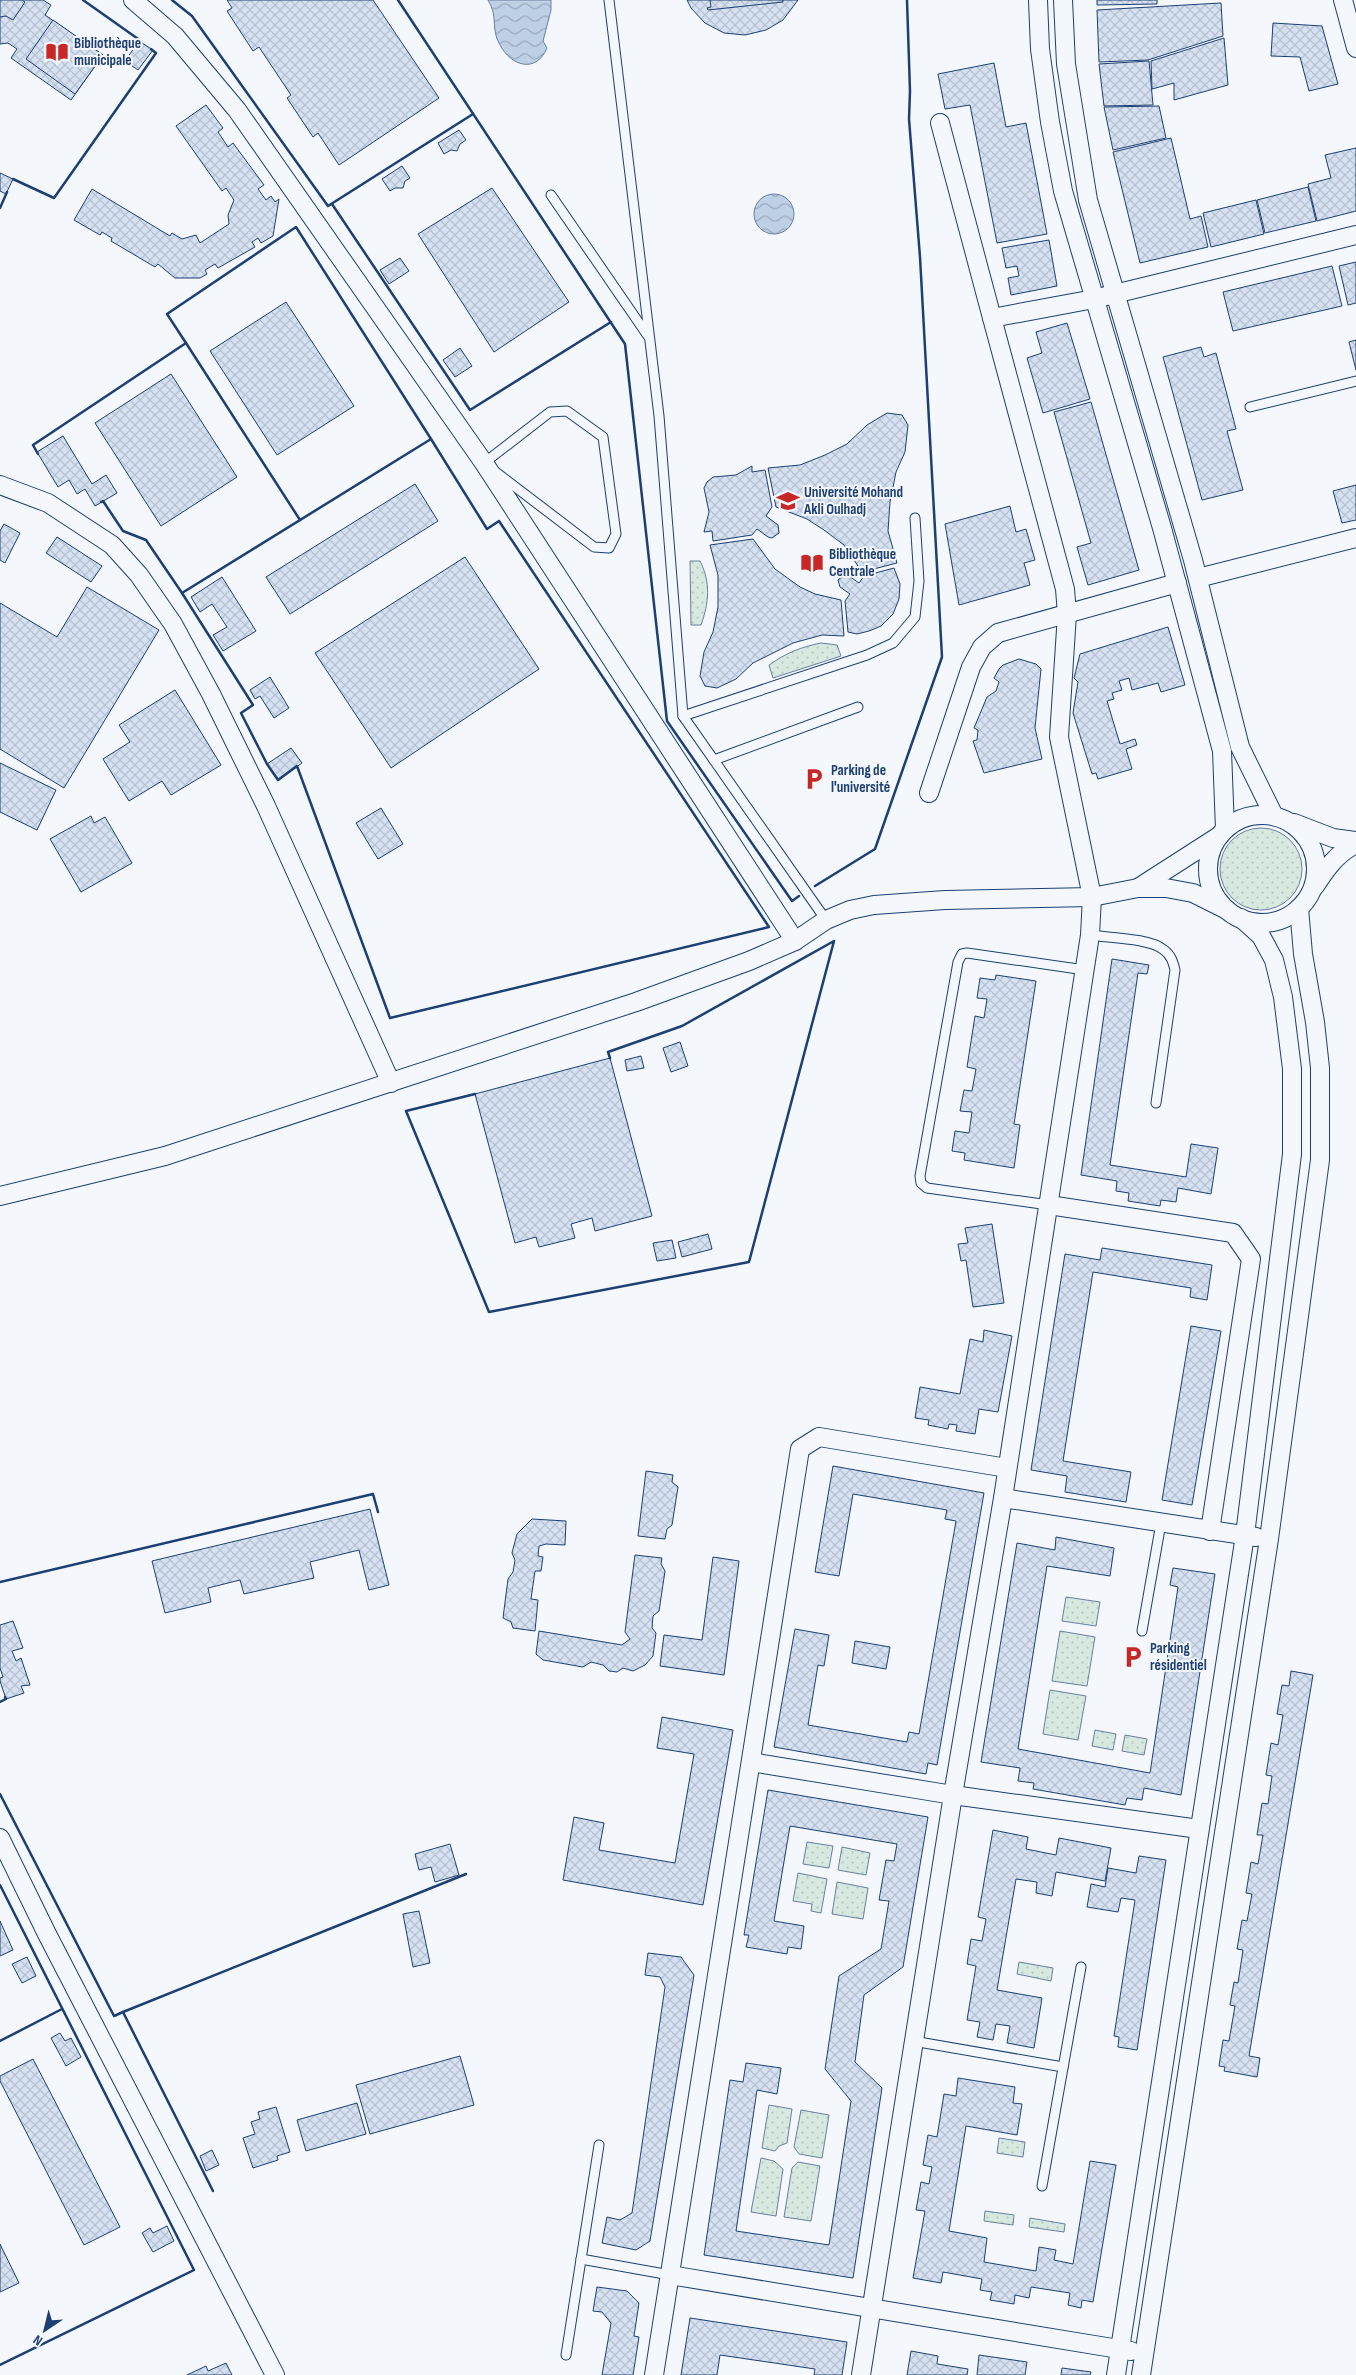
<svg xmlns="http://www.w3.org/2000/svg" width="1356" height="2375" font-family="'Sofia Sans Condensed',sans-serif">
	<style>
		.green { fill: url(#green-dots); stroke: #687fa3 }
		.water { fill: url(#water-waves); stroke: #687fa3 }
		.building { fill: url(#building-cross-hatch); stroke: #1d3f73 }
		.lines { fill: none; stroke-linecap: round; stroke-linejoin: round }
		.lane-casing { stroke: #1d3f73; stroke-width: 11 }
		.street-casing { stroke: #1d3f73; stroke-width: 20 }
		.lane { stroke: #f4f7fb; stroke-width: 9 }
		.street { stroke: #f4f7fb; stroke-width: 18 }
		.wall { stroke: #1d3f73; stroke-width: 2.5 }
		.labels { text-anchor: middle; stroke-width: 4; stroke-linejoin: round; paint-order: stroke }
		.poi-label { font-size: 15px; font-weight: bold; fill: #1d3f73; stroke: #f4f7fb; text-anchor: start }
	</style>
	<defs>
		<pattern id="green-dots" width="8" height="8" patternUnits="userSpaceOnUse" patternTransform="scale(1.25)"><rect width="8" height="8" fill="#d7e8df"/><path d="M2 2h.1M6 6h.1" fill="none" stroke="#b8c8c3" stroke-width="1.8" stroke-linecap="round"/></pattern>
		<pattern id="water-waves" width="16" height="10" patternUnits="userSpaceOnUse" patternTransform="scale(1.25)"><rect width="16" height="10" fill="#bed0e5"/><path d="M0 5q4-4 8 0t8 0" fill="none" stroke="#9aaabe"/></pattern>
		<pattern id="building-cross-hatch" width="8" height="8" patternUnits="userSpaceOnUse" patternTransform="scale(1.25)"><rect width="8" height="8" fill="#d5e0f0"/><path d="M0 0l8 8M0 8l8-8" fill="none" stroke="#b6c1d1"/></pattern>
	</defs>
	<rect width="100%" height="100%" fill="#f4f7fb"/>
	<g class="green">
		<path d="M690 561H700C711 583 709 602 701 625H691Z"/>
		<path d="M821 643 837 645 841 656 773 678 769 665C786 653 801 647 821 643Z"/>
		<circle cx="1261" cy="869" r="41"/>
		<path d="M1066 1597 1100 1602 1096 1626 1062 1621Z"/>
		<path d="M1060 1631 1095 1637 1087 1686 1052 1681Z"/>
		<path d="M1050 1690 1086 1696 1078 1740 1043 1734Z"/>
		<path d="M1095 1730 1116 1734 1113 1750 1092 1746Z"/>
		<path d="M1125 1735 1147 1739 1144 1755 1122 1751Z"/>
		<path d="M807 1842 833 1846 829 1868 803 1864Z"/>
		<path d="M842 1847 870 1853 866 1875 838 1870Z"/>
		<path d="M798 1873 827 1879 821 1913 811 1911 812 1904 793 1901Z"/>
		<path d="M837 1882 868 1888 863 1919 832 1914Z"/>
		<path d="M1019 1962 1053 1968 1051 1981 1017 1974Z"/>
		<path d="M769 2105 792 2109 787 2143 779 2146 775 2151 762 2148Z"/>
		<path d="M801 2110 829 2115 822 2158 799 2154 794 2147Z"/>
		<path d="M999 2138 1025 2142 1023 2157 997 2153Z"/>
		<path d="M761 2158 774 2161 783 2169 776 2216 751 2212Z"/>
		<path d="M798 2162 820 2166 811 2221 784 2217 792 2168Z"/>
		<path d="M985 2211 1014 2215 1013 2225 984 2221Z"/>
		<path d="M1030 2218 1065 2224 1064 2232 1029 2227Z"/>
	</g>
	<g class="water">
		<path d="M488 0H551V10L543 41 547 48C536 74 511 66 500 45 490 28 499 18 488 0Z"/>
		<circle cx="774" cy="214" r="20"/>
	</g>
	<g class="building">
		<path d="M0 0H43L51 5 45 15 103 55 71 100 11 58 17 49 8 43 0 44Z"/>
		<path d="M0 0H22L25 2 13 20 6 16 0 17Z"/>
		<path d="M227 0H373L439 98 339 165 318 133 313 137 287 98 291 95 259 47 253 51 227 11 232 8Z"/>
		<path d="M687 0H798L783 20 766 30 745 35 724 33 705 23 691 8Z"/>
		<path d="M710 0H783V2L708 10 707 8 711 7Z"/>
		<path d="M1097 0H1157V4L1097 5Z"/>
		<path d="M1221 3 1223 36 1148 60 1099 62 1097 10Z"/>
		<path d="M53 20 103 55 75 94 26 59Z"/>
		<path d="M1273 23 1322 26 1338 84 1309 91 1300 57 1271 56Z"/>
		<path d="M1224 38 1228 85 1174 100V83L1152 89 1151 61Z"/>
		<path d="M139 41 153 50 138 70 125 61Z"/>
		<path d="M1149 61 1153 105 1104 106 1099 64Z"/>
		<path d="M994 63 1006 127 1026 123 1047 234 997 243 970 105 945 109 938 74Z"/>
		<path d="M206 105 223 128 218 132 228 147 233 143 264 185 258 189 266 200 271 196 275 202 279 199 273 236 261 243 258 238 252 242 255 247 218 268 215 264 205 270 207 274 200 278H175L158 264 155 267 111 241 112 238 102 232 100 235 74 220 92 189 170 236 172 233 182 239 196 235 200 243 229 224 228 215 234 200 226 188 222 191 176 126Z"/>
		<path d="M1159 106 1166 138 1113 150 1104 107Z"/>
		<path d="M459 130 466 140 460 144 457 151 451 150 444 154 438 143Z"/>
		<path d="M1171 138 1190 219 1201 216 1208 247 1140 263 1113 152Z"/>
		<path d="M1356 148V211L1317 221 1308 184 1331 178 1325 155Z"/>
		<path d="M402 166 410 178 405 181 403 188H395L390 191 382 179Z"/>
		<path d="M0 173 13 179 6 194 0 191Z"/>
		<path d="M1308 187 1316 221 1265 233 1257 200Z"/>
		<path d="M492 188 569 302 494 352 418 234Z"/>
		<path d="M1256 200 1264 234 1211 247 1203 213Z"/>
		<path d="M1049 240 1057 286 1011 295 1008 278 1019 276 1017 266 1006 268 1002 248Z"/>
		<path d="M400 258 409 271 389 284 380 270Z"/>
		<path d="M1356 262V303L1348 305 1339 266Z"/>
		<path d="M1332 266 1342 306 1233 331 1223 292Z"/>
		<path d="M286 302 354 406 277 455 210 351Z"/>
		<path d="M1067 323 1090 399 1043 413 1027 358 1042 353 1036 332Z"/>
		<path d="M1356 340V370L1349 342Z"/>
		<path d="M1201 347 1204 357 1216 353 1236 429 1227 431 1243 490 1202 500 1163 357Z"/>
		<path d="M460 348 472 366 455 377 443 360Z"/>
		<path d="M171 374 237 477 161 526 95 423Z"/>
		<path d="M1091 402 1139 570 1088 585 1077 547 1091 543 1054 412Z"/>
		<path d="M887 413 902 415 908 425 905 452 896 472 890 502 888 531 897 563 862 572 844 545 824 530 807 519 776 507 768 468 800 465 825 455 847 444 867 425Z"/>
		<path d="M63 436 92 484 106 475 117 493 95 506 85 489 77 494 69 480 58 487 37 452Z"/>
		<path d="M752 466V472L765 470 772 507 766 516 778 525 779 533 772 538 768 537 757 529 752 535 713 541 712 531 704 532 709 512 704 488 707 482 713 477 736 475Z"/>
		<path d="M415 484 438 521 290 614 266 577Z"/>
		<path d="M1356 485V520L1342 523 1333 491Z"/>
		<path d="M1010 506 1016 532 1026 529 1035 560 1024 563 1030 585 959 605 945 524Z"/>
		<path d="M4 524 20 533 5 563 0 560V531Z"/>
		<path d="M57 537 102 566 91 582 46 553Z"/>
		<path d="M753 539 775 569 800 587 815 594 841 600 844 636 822 635 793 643 753 663 736 679 717 688 705 686 700 676 704 652 713 632 718 607V575L710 545Z"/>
		<path d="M465 557 539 669 391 768 315 653Z"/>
		<path d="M894 568 900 584 899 599 893 614 881 626 869 631 857 634 848 632 845 601 850 594 840 587 838 580 844 575 849 576 859 583 864 576Z"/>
		<path d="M222 577 256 631 223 651 213 635 227 627 212 604 200 612 191 597Z"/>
		<path d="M87 587 159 630 64 788 0 749V603L57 637Z"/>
		<path d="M1168 627 1185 685 1161 692 1158 683 1132 690 1129 678 1119 681 1122 690 1112 693 1114 699 1107 701 1120 744 1135 739 1137 745 1126 749 1132 769 1098 779 1096 773 1092 774 1073 713 1078 682 1074 678 1080 654Z"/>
		<path d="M1019 659 1036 664 1041 669 1035 728 1042 759 984 773 973 741 977 740 978 730 974 728 987 697 996 691 999 682 994 678 999 669 1003 665Z"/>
		<path d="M270 677 289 708 274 718 260 696 255 699 250 690Z"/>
		<path d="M175 690 221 765 171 795 162 781 129 801 103 759 130 742 119 725Z"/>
		<path d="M291 748 302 763 278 780 267 764Z"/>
		<path d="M0 763 56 790 37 830 0 812Z"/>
		<path d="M381 808 403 844 378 859 356 823Z"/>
		<path d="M91 816 94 823 105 817 132 863 81 892 50 839Z"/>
		<path d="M1112 959 1149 965 1147 974 1138 973 1110 1165 1186 1177 1191 1144 1218 1148 1211 1194 1178 1188 1176 1202 1161 1200 1160 1206 1128 1201 1129 1193 1116 1191 1117 1181 1081 1175Z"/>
		<path d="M996 975 1036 981 1014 1124 1020 1125 1014 1168 964 1160 965 1153 952 1151 955 1131 969 1133 972 1112 960 1111 964 1090 972 1091 976 1069 967 1067 975 1016 984 1018 987 999 977 998 980 978 995 980Z"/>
		<path d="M680 1042 688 1066 671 1072 663 1048Z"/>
		<path d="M641 1056 644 1068 627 1071 625 1060Z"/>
		<path d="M610 1058 652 1216 595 1231 592 1218 571 1224 575 1238 539 1247 536 1237 515 1243 475 1094Z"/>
		<path d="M992 1224 1004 1303 973 1307 966 1260 961 1261 958 1244 968 1243 965 1228Z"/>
		<path d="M708 1234 712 1249 682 1257 678 1242Z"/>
		<path d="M672 1240 676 1258 657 1261 653 1243Z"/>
		<path d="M1102 1248 1212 1265 1207 1300 1190 1297 1191 1288 1093 1272 1063 1461 1131 1472 1126 1502 1065 1492 1067 1476 1031 1470 1065 1254 1100 1260Z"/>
		<path d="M1191 1326 1221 1331 1192 1505 1162 1500Z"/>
		<path d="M984 1330 1012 1336 998 1412 979 1409 975 1434 956 1431 957 1425 949 1424 948 1429 928 1425 929 1420 915 1418 920 1387 960 1394 970 1339 983 1342Z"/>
		<path d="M833 1466 984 1493 937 1765 928 1763 926 1774 774 1747 795 1629 829 1635 824 1666 818 1665 808 1725 907 1742 909 1732 919 1734 956 1521 945 1519 947 1510 853 1494 839 1576 815 1572Z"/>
		<path d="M646 1471 673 1475 672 1482 678 1487 672 1525 667 1529 665 1539 638 1536Z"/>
		<path d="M370 1509 389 1585 369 1590 359 1550 310 1562 314 1578 244 1594 240 1580 208 1588 211 1602 165 1613 152 1561Z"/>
		<path d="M532 1519 566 1521 565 1545 546 1544 539 1546 538 1556 543 1557 541 1571H535L531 1599 538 1600 535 1631 513 1628 511 1622 503 1618 508 1579 513 1572 515 1560 512 1553 517 1534Z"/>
		<path d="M1056 1537 1114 1548 1110 1576 1047 1566 1018 1749 1150 1773 1178 1587 1170 1585 1173 1568 1215 1574 1181 1795 1144 1788 1142 1800 1127 1798 1125 1805 1033 1789 1034 1783 1018 1781 1020 1768 981 1762 1017 1543 1055 1550Z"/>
		<path d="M635 1555 662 1558 661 1564 665 1571 659 1611 653 1616 652 1628 656 1633 653 1656 645 1665 633 1671 623 1668 617 1672 609 1671 603 1665 591 1662 583 1667 543 1660 536 1654 539 1631 622 1645 630 1639 625 1632Z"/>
		<path d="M713 1557 739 1561 724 1675 660 1666 664 1635 702 1640Z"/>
		<path d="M13 1621 23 1648 12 1651 16 1661 21 1658 30 1685 21 1686 24 1693 6 1699 0 1681V1678L3 1677 0 1668V1625Z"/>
		<path d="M855 1641 890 1647 886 1669 852 1663Z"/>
		<path d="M1291 1671 1313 1675 1249 2056 1260 2058 1257 2077 1224 2071 1225 2067 1219 2066 1223 2040 1229 2041 1235 2006 1230 2005 1234 1982 1238 1983 1243 1950 1237 1949 1242 1920 1247 1921 1252 1894 1246 1893 1251 1862 1258 1864 1263 1835H1257L1262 1803 1268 1804 1272 1776 1266 1775 1271 1743 1278 1745 1283 1715 1277 1714 1282 1685 1289 1686Z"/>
		<path d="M662 1717 733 1730 703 1905 563 1880 574 1817 604 1823 599 1850 675 1863 694 1754 657 1748Z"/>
		<path d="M768 1790 928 1817 903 1967 864 1995 855 2062 882 2088 853 2278 704 2255 730 2080 743 2082 746 2063 781 2068 777 2094 757 2090 736 2231 829 2245 851 2101 825 2069 839 1976 881 1949 889 1901 879 1900 886 1860 894 1861 897 1844 790 1826 774 1921 804 1926 801 1949 788 1947 787 1954 746 1947 749 1935H744Z"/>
		<path d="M993 1830 1028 1837 1026 1849 1056 1855 1059 1838 1111 1848 1105 1881 1056 1872 1052 1896 1036 1893 1037 1882 1016 1879 997 1990 1042 1998 1034 2048 1007 2043 1010 2026 996 2024 993 2040 977 2037 980 2022 967 2020 976 1966 967 1964 971 1939 982 1941 986 1919 978 1917Z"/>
		<path d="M450 1844 459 1875 435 1882 431 1867 419 1870 415 1854Z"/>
		<path d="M1139 1856 1166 1860 1137 2050 1118 2047 1119 2037 1114 2036 1135 1900 1121 1898 1118 1912 1087 1907 1091 1884 1105 1887 1108 1868 1136 1873Z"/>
		<path d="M419 1911 430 1963 413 1967 403 1914Z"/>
		<path d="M0 1921 13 1950 0 1956Z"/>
		<path d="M648 1953 681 1957 694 1975 650 2241 636 2250 602 2243 607 2217 620 2220 632 2213 665 1987 660 1977 645 1975Z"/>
		<path d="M27 1957 36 1976 22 1983 12 1964Z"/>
		<path d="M60 2033 65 2041 71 2038 81 2057 66 2066 51 2038Z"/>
		<path d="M460 2056 474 2105 370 2134 356 2085Z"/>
		<path d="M33 2059 120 2227 84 2245 0 2081V2076Z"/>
		<path d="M958 2078 1015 2087 1013 2103 1022 2104 1017 2135 966 2126 949 2231 987 2238 984 2262 1036 2271 1039 2247 1056 2250 1054 2260 1073 2264 1090 2161 1116 2165 1093 2302 1082 2300 1081 2308 1068 2305 1070 2293 1031 2287 1029 2298 1015 2295 1014 2304 990 2300 992 2292 980 2290 982 2279 943 2272 941 2283 913 2278 925 2211 916 2210 921 2182 929 2184 932 2167 923 2165 928 2135 937 2137 944 2094 956 2096Z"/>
		<path d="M357 2103 366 2134 306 2151 297 2120Z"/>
		<path d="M276 2107 290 2152 277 2156 278 2160 253 2168 243 2138 255 2134 251 2122 260 2119 258 2112Z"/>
		<path d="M212 2150 219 2165 206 2171 200 2156Z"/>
		<path d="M167 2226 174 2241 153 2252 142 2233 150 2228 153 2233Z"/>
		<path d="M0 2244 19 2283 0 2292Z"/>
		<path d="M597 2287 627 2291 639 2303 634 2336 639 2337 633 2375H602L611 2323 602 2312 593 2311Z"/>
		<path d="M690 2318 847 2342 842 2375H814L815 2369 720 2355 717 2375H681Z"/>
		<path d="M911 2351 938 2356 937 2364 968 2369 967 2375H907Z"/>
		<path d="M979 2355 1027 2362 1025 2375H977Z"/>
		<path d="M226 2363 232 2375H187L206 2366 208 2371Z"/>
		<path d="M1062 2368 1091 2372 1090 2375H1061Z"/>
	</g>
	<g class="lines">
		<defs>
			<g id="lane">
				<path d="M609 0 659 416 683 716 826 920"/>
				<path d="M551 195 648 336"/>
				<path d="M1250 407 1356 381"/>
				<path d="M567 411 603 437 616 534 609 548 594 547 484 463 550 412Z"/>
				<path d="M683 716 867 655 893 643 915 617 919 581 915 518"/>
				<path d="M714 760 858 707"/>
				<path d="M1090 935C1110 938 1150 938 1164 950 1171 955 1173 962 1175 970L1156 1103"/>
				<path d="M1049 1205 927 1188 921 1183 920 1176 958 962 962 954 967 953 1085 970"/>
				<path d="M1142 1631 1161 1523"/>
				<path d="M913 2041 1063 2067"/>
				<path d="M1042 2186 1081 1967"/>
				<path d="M581 2259 670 2275"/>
				<path d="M566 2355 599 2145"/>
			</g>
			<g id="street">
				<path d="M133 0 175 36 237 110 484 463 795 941"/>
				<path d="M1038 0 1040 49 1050 122 1063 191 1162 528 1222 751 1225 829"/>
				<path d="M1063 0 1066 64 1088 200 1193 560 1240 747 1274 816"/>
				<path d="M1343 0 1356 48"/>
				<path d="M940 123 992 318"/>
				<path d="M0 485 48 503 112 545 139 575 173 624 211 694 266 806 391 1083"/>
				<path d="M1198 578 1356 538"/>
				<path d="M929 793 971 667 982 647 998 633 1177 583"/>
				<circle cx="1262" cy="869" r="54"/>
				<path d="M1294 823 1333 838 1356 841"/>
				<path d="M1315 886C1326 869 1337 853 1356 844"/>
				<path d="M1138 888 1219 836"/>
				<path d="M0 1196 165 1156 636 1002 749 961 795 941 826 920 850 910 874 905 945 900 1092 897 1138 888H1166L1193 893 1227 910"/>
				<path d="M1049 1205 1233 1233 1251 1259 1210 1531"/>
				<path d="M1003 1498 1256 1537"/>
				<path d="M751 1762 953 1795 1199 1829"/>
				<path d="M0 1838 47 1934 275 2375"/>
				<path d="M670 2275 1131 2351"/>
				<path d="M654 2375 800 1449 819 1437 1007 1468"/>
				<path d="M861 2375 953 1795 1003 1498 1090 935 1092 897 1059 737 1067 614 1065 589 992 318 1094 299 1356 235"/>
				<path d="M1116 2375 1245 1535 1292 1154V1069L1283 997 1274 960 1261 936 1241 918"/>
				<path d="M1141 2375 1269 1539 1320 1160V1068L1315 1022 1303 954 1299 908"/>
			</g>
		</defs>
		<use href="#lane" class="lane-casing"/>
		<use href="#street" class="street-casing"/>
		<use href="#lane" class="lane"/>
		<use href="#street" class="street"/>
		<g class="wall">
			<path d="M83 0 141 41"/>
			<path d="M172 0 192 16 328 206 473 114"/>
			<path d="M398 0 625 344 667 721 792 901 799 896"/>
			<path d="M13 179 54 198 156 53 151 49"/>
			<path d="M332 204 470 410 611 322"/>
			<path d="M0 208 7 192"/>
			<path d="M186 343 300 520"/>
			<path d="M431 439 487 529 499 521 769 927 390 1018 297 766 278 780 267 764 241 713 253 705 182 593Z"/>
			<path d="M38 454 33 445 186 343 167 314 296 227 431 439"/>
			<path d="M101 502 103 501 123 531 146 540 182 593"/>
			<path d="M815 886 875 849 942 657 920 257 909 119 910 91 907 0"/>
			<path d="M475 1094 406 1111 489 1312 749 1262 834 941 682 1026 608 1052 610 1058"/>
			<path d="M0 1582 373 1494 378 1512"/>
			<path d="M0 1702 6 1699 5 1697"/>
			<path d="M0 1794 114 2016 123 2012 213 2191"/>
			<path d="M0 1885 194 2270 0 2365"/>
			<path d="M123 2012 466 1874"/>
			<path d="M0 2041 62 2009"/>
		</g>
	</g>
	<defs>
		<symbol id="library-bare" viewBox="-9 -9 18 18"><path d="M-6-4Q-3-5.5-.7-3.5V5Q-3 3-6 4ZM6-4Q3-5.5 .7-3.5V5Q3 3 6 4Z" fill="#c62828" stroke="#f4f7fb" stroke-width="2.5" paint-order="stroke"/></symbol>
		<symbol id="university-bare" viewBox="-9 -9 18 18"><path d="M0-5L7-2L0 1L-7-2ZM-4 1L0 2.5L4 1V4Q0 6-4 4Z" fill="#c62828" stroke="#f4f7fb" stroke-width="2.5" paint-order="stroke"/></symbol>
		<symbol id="parking-bare" viewBox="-9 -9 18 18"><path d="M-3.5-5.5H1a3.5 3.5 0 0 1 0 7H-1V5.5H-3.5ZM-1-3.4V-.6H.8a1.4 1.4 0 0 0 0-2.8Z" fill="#c62828" stroke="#f4f7fb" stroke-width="2.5" paint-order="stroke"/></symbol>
	</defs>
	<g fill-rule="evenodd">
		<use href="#library-bare" x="41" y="36" width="32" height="32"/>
		<use href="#university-bare" x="772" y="485" width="32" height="32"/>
		<use href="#library-bare" x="796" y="547" width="32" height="32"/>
		<use href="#parking-bare" x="798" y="763" width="32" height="32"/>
		<use href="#parking-bare" x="1117" y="1641" width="32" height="32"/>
	</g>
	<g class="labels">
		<g class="poi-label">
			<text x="74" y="48">Bibliothèque<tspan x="74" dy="17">municipale</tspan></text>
			<text x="804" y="497">Université Mohand<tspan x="804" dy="17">Akli Oulhadj</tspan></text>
			<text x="829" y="559">Bibliothèque<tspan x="829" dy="17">Centrale</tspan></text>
			<text x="831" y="775">Parking de<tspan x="831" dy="17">l'université</tspan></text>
			<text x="1150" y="1653">Parking<tspan x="1150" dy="17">résidentiel</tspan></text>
		</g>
	</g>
	<g transform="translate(45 2330) rotate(215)" stroke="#f4f7fb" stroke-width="4" paint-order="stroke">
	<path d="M0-4L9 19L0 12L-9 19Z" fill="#1d3f73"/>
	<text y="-8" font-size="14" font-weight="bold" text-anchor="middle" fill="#1d3f73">N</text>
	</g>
</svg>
